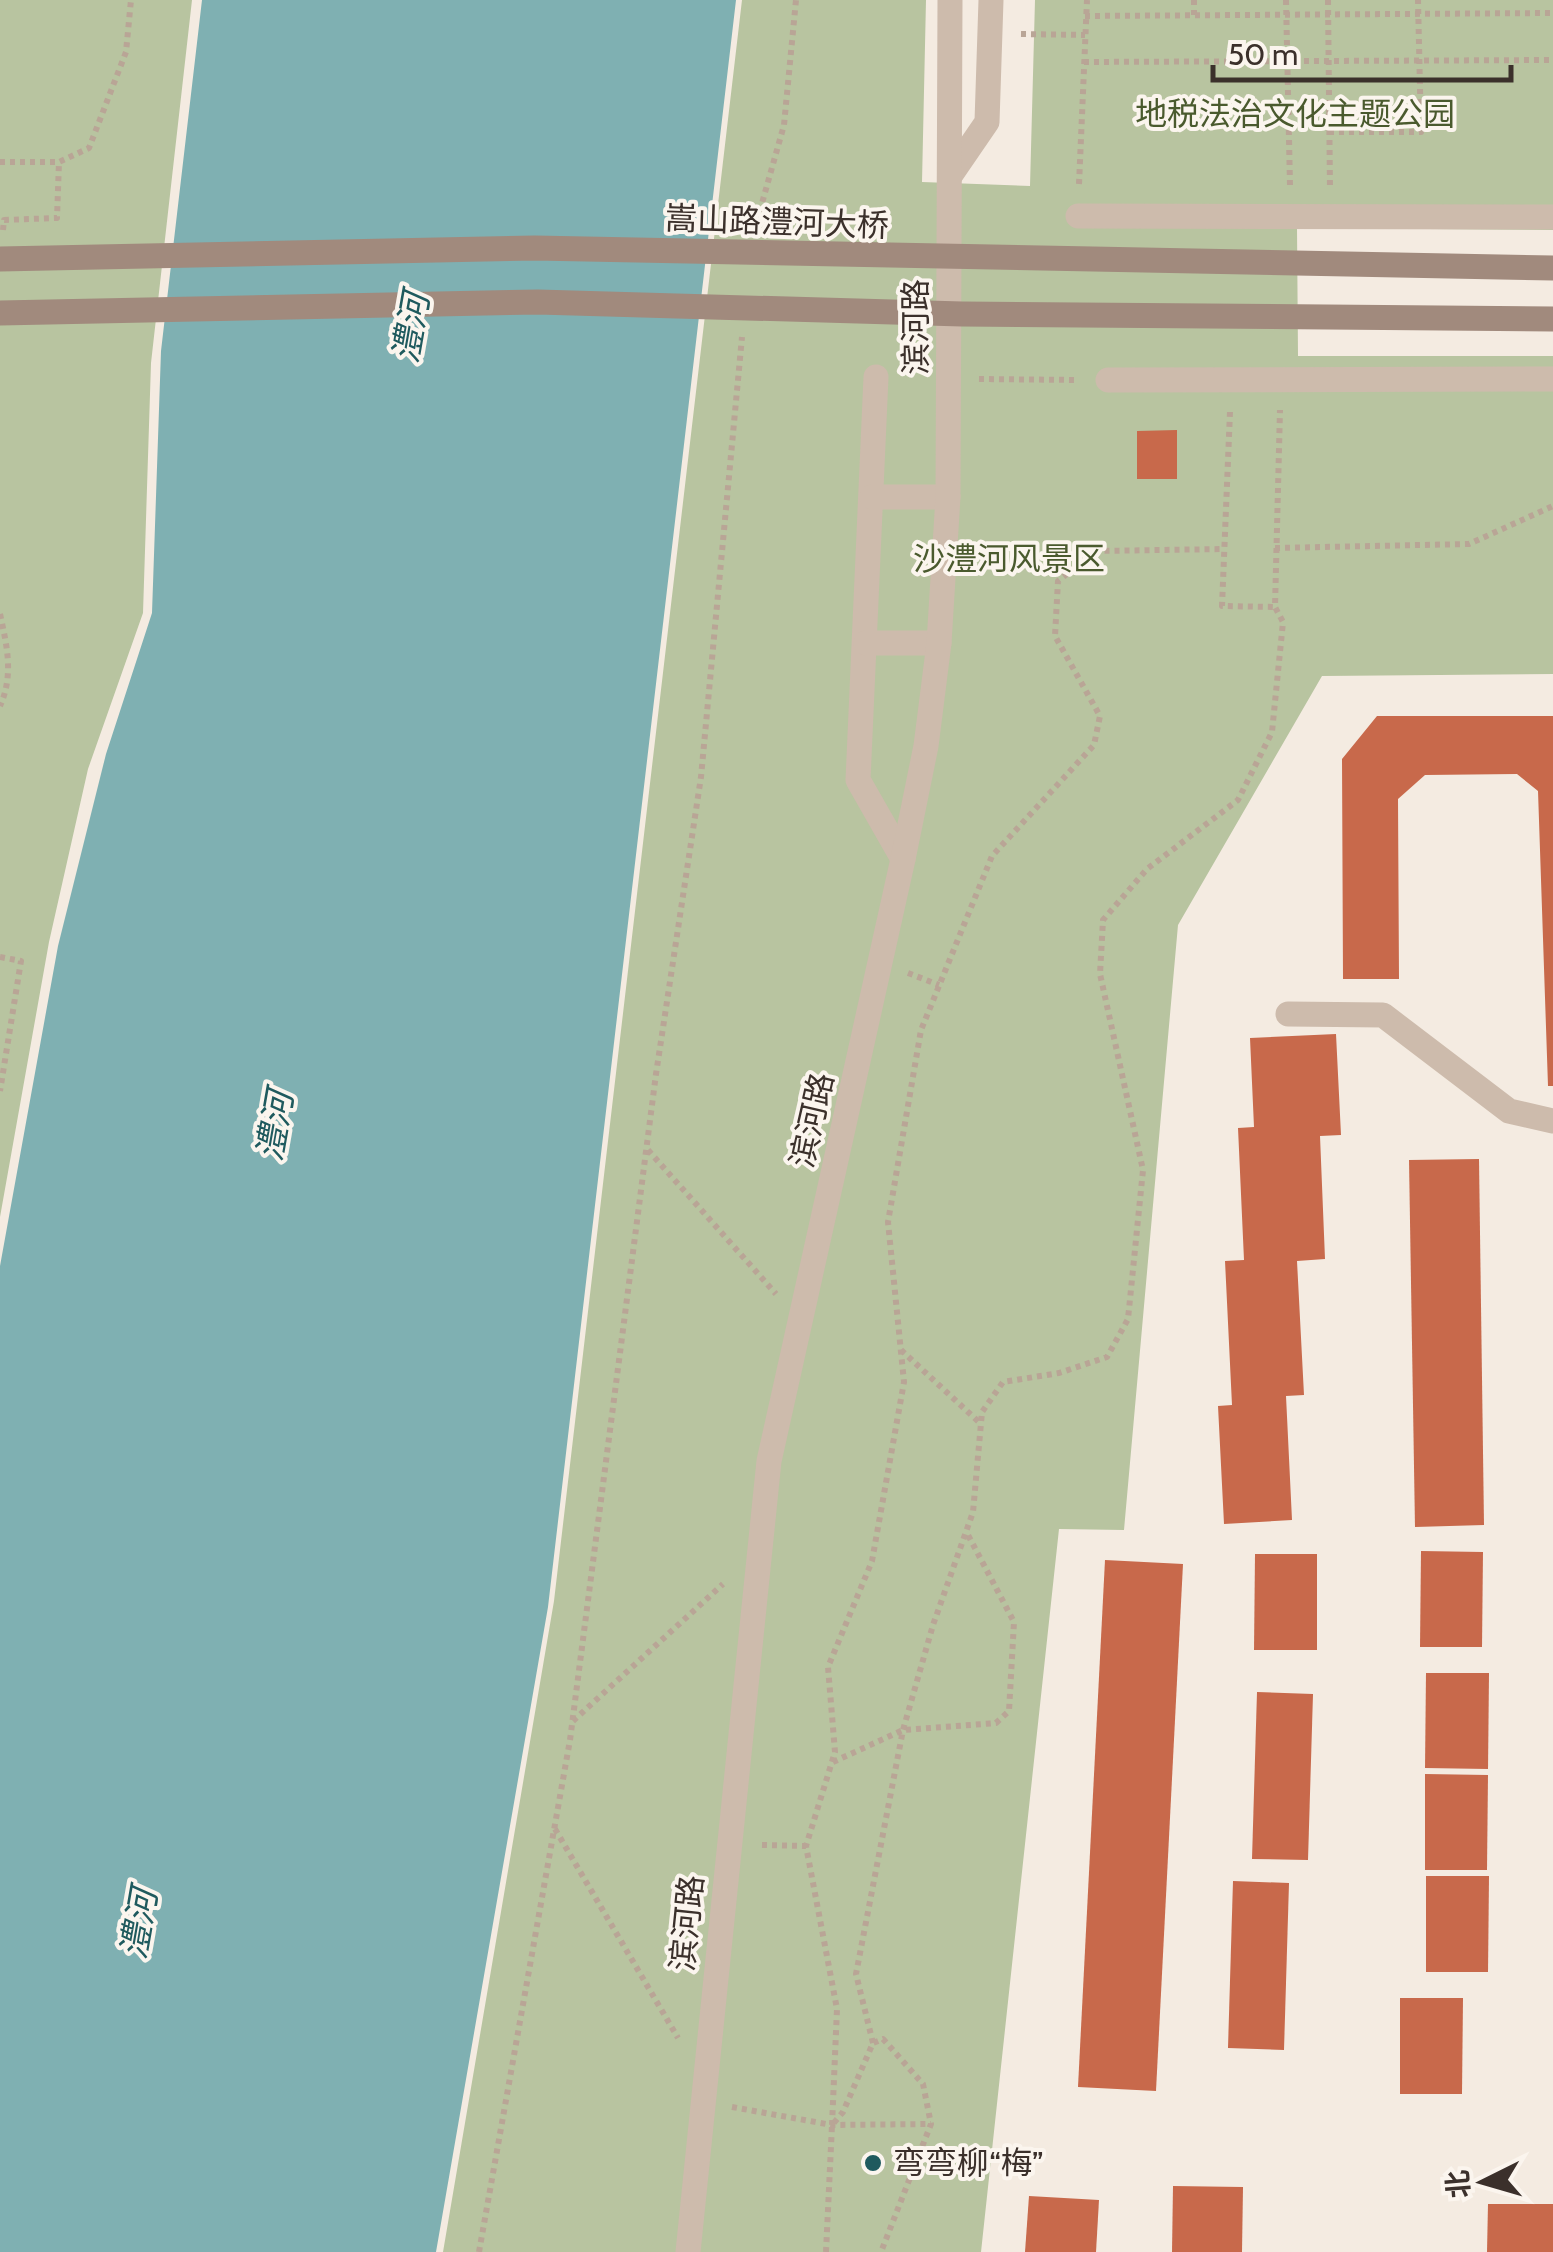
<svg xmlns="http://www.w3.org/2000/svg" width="1553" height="2252" font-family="Cabin,'Noto Sans SC',sans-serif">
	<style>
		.green { fill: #b8c4a0 }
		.water { fill: #7fb0b2 }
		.building { fill: #c8694b }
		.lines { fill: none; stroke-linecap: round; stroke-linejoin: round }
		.path { stroke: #b9a596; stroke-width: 6; stroke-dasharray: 5 5; stroke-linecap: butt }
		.street { stroke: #cdbbac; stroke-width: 25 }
		.secondary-bridge { stroke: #a18a7d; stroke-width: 25 }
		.poi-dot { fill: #1f5a5e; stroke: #fbf5ee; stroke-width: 4 }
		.labels { text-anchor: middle; stroke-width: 8; stroke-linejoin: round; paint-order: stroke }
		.park-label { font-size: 32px; fill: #4a5a2e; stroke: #fbf5ee }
		.street-label { font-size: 32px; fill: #3b302b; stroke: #fbf5ee }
		.poi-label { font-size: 32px; fill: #3b302b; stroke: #fbf5ee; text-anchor: start }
		.water-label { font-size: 35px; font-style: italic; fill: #1f5a5e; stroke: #fbf5ee }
	</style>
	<rect width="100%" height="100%" fill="#f4ebe1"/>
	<g class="green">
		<path d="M0 0H192L151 363 143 613 88 769 49 942 0 1217Z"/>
		<path d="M742 0H926L922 182 1030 186 1035 0H1553V230L1297 228 1298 356H1553V674L1322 676 1178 925 1124 1530 1059 1529 981 2252H443L554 1601Z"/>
	</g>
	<path class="water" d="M202 0H736L548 1607 436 2252H0V1266L58 946 106 754 152 613 161 351Z"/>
	<g class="building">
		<path d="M1177 430V479H1137V431Z"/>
		<path d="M1377 716H1553V1086H1548L1538 791 1517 774 1425 775 1398 799 1399 979H1343L1342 759Z"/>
		<path d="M1336 1034 1341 1135 1320 1136 1325 1259 1297 1261 1304 1395 1286 1396 1292 1520 1224 1524 1218 1406 1232 1405 1225 1261 1244 1260 1238 1128 1254 1127 1250 1038Z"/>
		<path d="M1479 1159 1484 1525 1415 1527 1409 1160Z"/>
		<path d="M1421 1551 1483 1552 1482 1647H1420Z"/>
		<path d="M1255 1554H1317V1650H1254Z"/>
		<path d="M1105 1560 1183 1564 1156 2091 1078 2087Z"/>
		<path d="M1426 1673H1489L1488 1769 1425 1768Z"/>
		<path d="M1257 1692 1313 1694 1308 1860 1252 1859Z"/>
		<path d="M1425 1774 1488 1775 1487 1870H1425Z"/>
		<path d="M1426 1876H1489L1488 1972H1426Z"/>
		<path d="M1233 1881 1289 1883 1284 2050 1228 2048Z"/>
		<path d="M1400 1998H1463L1462 2094H1400Z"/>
		<path d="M1173 2186 1243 2187 1242 2252H1172Z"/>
		<path d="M1029 2196 1099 2200 1096 2252H1025Z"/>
		<path d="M1488 2204H1553V2252H1487Z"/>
	</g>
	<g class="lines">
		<g class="path">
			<path d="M1194 0V15"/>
			<path d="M1286 0 1290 185"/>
			<path d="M1328 0 1330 189"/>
			<path d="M1085 16 1553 13"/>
			<path d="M1021 34 1085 35"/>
			<path d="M1084 62 1553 60"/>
			<path d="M1329 132H1421L1418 0"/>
			<path d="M0 162H59"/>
			<path d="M1079 184 1087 0"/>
			<path d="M757 221 784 125 796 0"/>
			<path d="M3 230 4 220 57 218 59 162 89 148 126 52 131 0"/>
			<path d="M979 379 1077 380"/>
			<path d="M1230 412 1222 606 1275 607"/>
			<path d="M1275 548 1469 544 1553 506"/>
			<path d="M0 614C7 646 14 675 0 706"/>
			<path d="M0 957 21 961 0 1091"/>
			<path d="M908 973 939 985"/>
			<path d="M648 1150 776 1294"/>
			<path d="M901 1350 980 1423"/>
			<path d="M573 1721 723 1584"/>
			<path d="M833 1762 903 1730 996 1723 1009 1711 1014 1622 967 1533"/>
			<path d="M555 1829 678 2038"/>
			<path d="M762 1845 806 1846"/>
			<path d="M873 2043 856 1974 903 1730 933 1625 973 1512 982 1412 1003 1382 1059 1373 1107 1357 1128 1319 1143 1170 1100 974 1103 920 1147 869 1238 800 1272 732 1283 622 1275 607 1280 410"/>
			<path d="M732 2107 832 2125 931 2124"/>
			<path d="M832 2125 837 2009 806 1846 835 1752 828 1667 872 1561 904 1382 888 1222 921 1030 992 856 1094 745 1100 716 1055 636 1058 581 1096 551 1224 549"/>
			<path d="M479 2252 570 1740 656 1074 701 777 742 337"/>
			<path d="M826 2252 832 2125 843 2112 873 2043 883 2039 923 2084 931 2124 881 2252"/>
		</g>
		<g class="street">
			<path d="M950 176 987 122 991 0"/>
			<path d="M1078 216 1553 217"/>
			<path d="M876 377 858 780 903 859"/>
			<path d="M1108 380 1553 379"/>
			<path d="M872 497H948"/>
			<path d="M866 643H939"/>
			<path d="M1288 1014 1383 1015 1509 1111 1553 1121"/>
			<path d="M688 2252 769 1461 903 859 926 746 939 643 948 497 950 0"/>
		</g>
		<g class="secondary-bridge">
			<path d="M0 259 535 248 1553 268"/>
			<path d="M0 313 538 302 962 314 1553 319"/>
		</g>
	</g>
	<circle class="poi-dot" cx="873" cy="2163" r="10"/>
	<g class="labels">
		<g class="park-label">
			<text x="1295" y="125">地税法治文化主题公园</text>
			<text x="1009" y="570">沙澧河风景区</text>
		</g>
		<g class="street-label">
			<text transform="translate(777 222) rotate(2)" y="11">嵩山路澧河大桥</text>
			<text transform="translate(916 327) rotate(-90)" y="11">滨河路</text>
			<text transform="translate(812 1120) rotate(-77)" y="11">滨河路</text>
			<text transform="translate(687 1923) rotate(-84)" y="11">滨河路</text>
		</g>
		<g class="poi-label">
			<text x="893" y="2174">弯弯柳“梅”</text>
		</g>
		<g class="water-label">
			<text transform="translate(411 328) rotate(-80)" y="12">澧河</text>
			<text transform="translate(275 1126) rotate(-80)" y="12">澧河</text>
			<text transform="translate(139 1924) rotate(-80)" y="12">澧河</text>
		</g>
	</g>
	<g transform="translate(1483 2182) rotate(265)" stroke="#fbf5ee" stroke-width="8" paint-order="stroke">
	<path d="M0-8L18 38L0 25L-18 38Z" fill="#3b302b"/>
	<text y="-15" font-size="28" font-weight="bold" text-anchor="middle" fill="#3b302b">北</text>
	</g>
	<path d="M1213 65v15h298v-15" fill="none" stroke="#3b302b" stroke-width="5"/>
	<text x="1228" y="65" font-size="30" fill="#3b302b" stroke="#fbf5ee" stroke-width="8" paint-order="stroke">50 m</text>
</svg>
